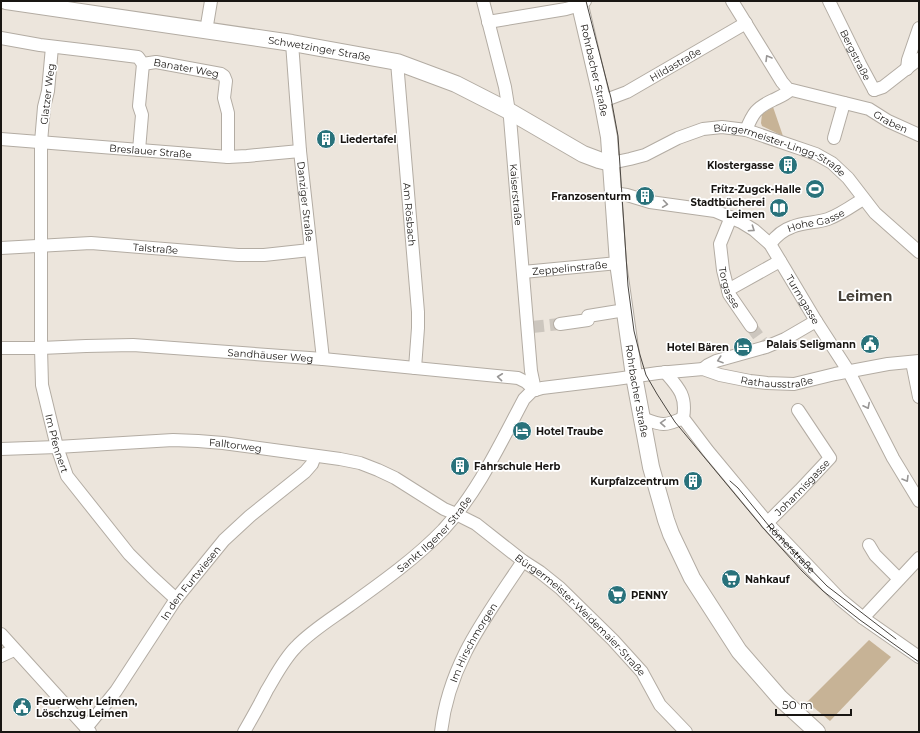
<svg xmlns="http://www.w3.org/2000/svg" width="920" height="733" font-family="Montserrat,sans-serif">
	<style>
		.green { fill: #c7b396 }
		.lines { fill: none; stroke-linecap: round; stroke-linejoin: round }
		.minor-tunnel { stroke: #ccc6be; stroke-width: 12; stroke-dasharray: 12 6; stroke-linecap: butt }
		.minor-casing { stroke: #b3aca3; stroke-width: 14 }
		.major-casing { stroke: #b3aca3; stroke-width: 18 }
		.minor { stroke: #fff; stroke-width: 12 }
		.major { stroke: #fff; stroke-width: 16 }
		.tram { stroke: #494540; stroke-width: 1 }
		.oneway { stroke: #989695 }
		.labels { text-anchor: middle; stroke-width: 3.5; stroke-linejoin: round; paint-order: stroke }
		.street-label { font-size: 10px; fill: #191613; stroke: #fff }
		.poi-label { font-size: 10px; font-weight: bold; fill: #191613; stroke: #fff; text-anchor: end }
		.district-label { font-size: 14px; font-weight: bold; fill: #47423a; stroke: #fff }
	</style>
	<rect width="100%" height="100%" fill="#ece5dc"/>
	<g class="green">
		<path d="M773 107 783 136 762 126 761 123 762 114Z"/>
		<path d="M869 640 891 657 830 721 807 702Z"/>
	</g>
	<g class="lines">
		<g class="minor-tunnel">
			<path d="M751 326 764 344"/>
			<path d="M532 327 560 324"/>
		</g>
		<defs>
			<g id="minor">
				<path id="s1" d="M483 1 505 87 510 118 531 371 535 390"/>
				<path id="s2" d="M732 1 782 82 788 89 869 109 888 121 919 135"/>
				<path id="s3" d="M829 1 860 64 874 90"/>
				<path d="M488 22 566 9 580 5 585 1"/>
				<path d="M206 31 211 1"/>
				<path id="s4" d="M1 38 40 45 82 50 138 57 143 64 156 62 221 74 224 76 226 81 224 98 228 113V157"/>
				<path id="s5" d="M292 43 300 151 323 359"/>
				<path id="s6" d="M52 47 48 91 44 107 41 142V348L42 385 57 447 67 476 129 554 151 576 176 599"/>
				<path id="s7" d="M397 62 418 312V328L415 368"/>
				<path d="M907 69 908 60 919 28"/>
				<path d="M874 90 883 87 919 59"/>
				<path id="s8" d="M602 100 611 98 627 92 746 23"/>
				<path d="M746 130C753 113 756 108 773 100 779 97 785 95 790 90"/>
				<path d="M834 138 844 103"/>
				<path id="s9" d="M1 139 228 157 247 156 300 151"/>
				<path d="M139 150 142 115 139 106 143 64"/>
				<path id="s10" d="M611 163 630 159 645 155 678 138 703 129 722 127 746 130 816 154 832 163 848 178 875 213 919 252"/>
				<path id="s11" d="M613 193 627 195 650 202 715 211 741 222 754 230 770 244 816 321 849 372 893 458 919 501"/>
				<path id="s12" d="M731 217 720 244 723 270 729 294 751 326"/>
				<path id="s13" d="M770 244C776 236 783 230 792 227 803 222 817 223 828 219 841 214 852 206 863 199"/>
				<path id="s14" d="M1 248 91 243 238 255H264L310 250"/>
				<path id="s15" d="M523 272 618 263"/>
				<path d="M728 290 780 261"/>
				<path d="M560 324 588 320V316L625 310"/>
				<path id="s16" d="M1 348H41L86 346 133 345 323 359 518 378 526 382 535 390"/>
				<path d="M912 362 919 397"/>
				<path d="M703 369 708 365 716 361 766 347 785 339 816 321"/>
				<path id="s17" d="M665 372C679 388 687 396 683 418L708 451 772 528 840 599 863 618 919 657"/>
				<path d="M642 418C661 425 664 427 683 418"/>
				<path id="s18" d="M1 449 57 447 173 440 198 441 223 443 340 459 360 463 378 470 395 478 444 509 456 514 476 524 523 561 540 572 560 588 613 640 642 672 660 705 686 732"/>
				<path id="s19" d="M767 523 800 490 830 458 798 410"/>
				<path d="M869 545 875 555 899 579"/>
				<path d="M863 618 919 558"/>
				<path d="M1 634 90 732"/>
				<path d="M1 656 14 650"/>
				<path id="s20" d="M86 728 116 691 176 599 224 540 250 516 305 472 312 464 315 456"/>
				<path id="s21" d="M244 732C252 718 260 704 267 690 276 675 284 659 296 647 311 631 331 619 349 606 381 583 415 559 443 530 478 492 500 444 524 399L532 391 542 388 616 379 658 373 703 369 720 375 750 381 767 383 794 384 835 374 888 364 919 361"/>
				<path id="s22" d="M441 732C449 663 486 617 523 561"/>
			</g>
			<g id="major">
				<path id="s23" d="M6 1 292 43 397 62 456 84 509 111 583 154 599 160 611 163"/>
				<path id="s24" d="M579 1 602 100 609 137 618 263 634 376 651 467 666 520 671 534 692 578 739 651 780 698 817 732"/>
			</g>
		</defs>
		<use href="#minor" class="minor-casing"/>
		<use href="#major" class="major-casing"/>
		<use href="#minor" class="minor"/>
		<use href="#major" class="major"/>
		<g class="tram">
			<path d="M586 1 611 98 618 136 628 286 634 331 640 355 646 375 657 394 675 422 764 529 802 571 823 591 860 620 919 662"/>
			<path d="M730 481 738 488 769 526 827 586 896 639"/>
		</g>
	</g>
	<defs><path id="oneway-chevron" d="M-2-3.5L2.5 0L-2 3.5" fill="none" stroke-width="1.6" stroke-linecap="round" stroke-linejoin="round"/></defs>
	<g class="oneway">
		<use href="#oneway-chevron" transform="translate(768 58) rotate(-121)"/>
		<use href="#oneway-chevron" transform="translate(665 204) rotate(8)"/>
		<use href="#oneway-chevron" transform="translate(752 229) rotate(34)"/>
		<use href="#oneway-chevron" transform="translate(720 360) rotate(161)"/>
		<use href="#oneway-chevron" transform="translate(500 377) rotate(-174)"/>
		<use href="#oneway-chevron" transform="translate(867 406) rotate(63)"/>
		<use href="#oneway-chevron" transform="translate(663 423) rotate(-177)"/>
		<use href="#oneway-chevron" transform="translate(906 479) rotate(59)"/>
	</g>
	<defs>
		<symbol id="building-disc" viewBox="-11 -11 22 22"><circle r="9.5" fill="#29727b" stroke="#fff"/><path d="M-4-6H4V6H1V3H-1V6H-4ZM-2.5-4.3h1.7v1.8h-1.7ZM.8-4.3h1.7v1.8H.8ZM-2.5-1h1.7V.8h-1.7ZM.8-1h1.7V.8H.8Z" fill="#fff"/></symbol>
		<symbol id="stadium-disc" viewBox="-11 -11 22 22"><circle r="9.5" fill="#29727b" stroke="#fff"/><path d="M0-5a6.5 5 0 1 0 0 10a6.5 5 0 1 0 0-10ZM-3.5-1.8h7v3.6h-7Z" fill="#fff"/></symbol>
		<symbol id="library-disc" viewBox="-11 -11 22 22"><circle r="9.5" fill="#29727b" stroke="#fff"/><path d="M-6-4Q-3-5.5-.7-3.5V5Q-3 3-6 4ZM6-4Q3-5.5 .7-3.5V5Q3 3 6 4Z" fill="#fff"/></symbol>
		<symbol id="civic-disc" viewBox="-11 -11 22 22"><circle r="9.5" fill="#29727b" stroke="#fff"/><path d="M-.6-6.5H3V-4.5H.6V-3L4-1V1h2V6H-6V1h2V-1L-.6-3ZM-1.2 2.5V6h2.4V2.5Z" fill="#fff"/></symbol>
		<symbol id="hotel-disc" viewBox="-11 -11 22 22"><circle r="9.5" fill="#29727b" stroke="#fff"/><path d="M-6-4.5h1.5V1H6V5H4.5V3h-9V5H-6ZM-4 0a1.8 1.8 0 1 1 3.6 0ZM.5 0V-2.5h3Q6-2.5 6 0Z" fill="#fff"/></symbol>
		<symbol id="supermarket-disc" viewBox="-11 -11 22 22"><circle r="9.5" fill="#29727b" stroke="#fff"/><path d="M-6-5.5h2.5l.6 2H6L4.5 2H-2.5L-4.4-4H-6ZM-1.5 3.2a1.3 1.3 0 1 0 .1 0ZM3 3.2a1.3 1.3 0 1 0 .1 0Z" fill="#fff"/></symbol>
	</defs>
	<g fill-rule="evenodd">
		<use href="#building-disc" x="315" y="128" width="22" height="22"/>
		<use href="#building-disc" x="777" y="154" width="22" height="22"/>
		<use href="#stadium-disc" x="804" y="178" width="22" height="22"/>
		<use href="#building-disc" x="634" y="185" width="22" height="22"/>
		<use href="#library-disc" x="768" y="197" width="22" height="22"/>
		<use href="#civic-disc" x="859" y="333" width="22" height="22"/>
		<use href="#hotel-disc" x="732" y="336" width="22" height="22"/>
		<use href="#hotel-disc" x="511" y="420" width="22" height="22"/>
		<use href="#building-disc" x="449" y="455" width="22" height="22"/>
		<use href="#building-disc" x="682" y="470" width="22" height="22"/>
		<use href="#supermarket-disc" x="720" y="568" width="22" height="22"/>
		<use href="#supermarket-disc" x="606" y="584" width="22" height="22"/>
		<use href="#civic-disc" x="11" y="696" width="22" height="22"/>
	</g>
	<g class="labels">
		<g class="street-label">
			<text dy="4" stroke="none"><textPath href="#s23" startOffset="317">Schwetzinger Straße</textPath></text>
			<text dy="4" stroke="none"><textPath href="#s3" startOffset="60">Bergstraße</textPath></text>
			<text dy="4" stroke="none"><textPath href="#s8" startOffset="82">Hildastraße</textPath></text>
			<text dy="4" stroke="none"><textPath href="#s4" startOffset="191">Banater Weg</textPath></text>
			<text dy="4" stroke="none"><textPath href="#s24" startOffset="71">Rohrbacher Straße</textPath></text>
			<text transform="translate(47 94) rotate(-83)" y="4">Glatzer Weg</text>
			<text dy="4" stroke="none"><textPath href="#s2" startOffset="213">Graben</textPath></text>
			<text dy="4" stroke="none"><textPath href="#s9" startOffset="150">Breslauer Straße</textPath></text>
			<text dy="4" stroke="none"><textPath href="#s10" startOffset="180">Bürgermeister-Lingg-Straße</textPath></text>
			<text dy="4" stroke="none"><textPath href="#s1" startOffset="197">Kaiserstraße</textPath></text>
			<text dy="4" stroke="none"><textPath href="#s5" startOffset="159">Danziger Straße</textPath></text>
			<text dy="4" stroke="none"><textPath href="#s7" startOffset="153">Am Rösbach</textPath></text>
			<text dy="4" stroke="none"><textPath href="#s13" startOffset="53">Hohe Gasse</textPath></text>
			<text dy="4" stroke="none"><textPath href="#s14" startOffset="155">Talstraße</textPath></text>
			<text dy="4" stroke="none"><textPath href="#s15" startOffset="47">Zeppelinstraße</textPath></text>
			<text dy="4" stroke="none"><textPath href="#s12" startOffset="74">Torgasse</textPath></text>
			<text dy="4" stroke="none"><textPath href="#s11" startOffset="233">Turmgasse</textPath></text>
			<text dy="4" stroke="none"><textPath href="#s16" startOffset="270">Sandhäuser Weg</textPath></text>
			<text dy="4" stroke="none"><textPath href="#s21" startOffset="702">Rathausstraße</textPath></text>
			<text dy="4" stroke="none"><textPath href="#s24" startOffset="395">Rohrbacher Straße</textPath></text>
			<text dy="4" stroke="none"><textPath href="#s6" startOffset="399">Im Pfennert</textPath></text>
			<text dy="4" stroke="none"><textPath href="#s18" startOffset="235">Falltorweg</textPath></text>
			<text dy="4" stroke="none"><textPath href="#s19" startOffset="50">Johannisgasse</textPath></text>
			<text dy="4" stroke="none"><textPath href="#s21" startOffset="279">Sankt Ilgener Straße</textPath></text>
			<text dy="4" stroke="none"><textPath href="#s17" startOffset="221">Römerstraße</textPath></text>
			<text dy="4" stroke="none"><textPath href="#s20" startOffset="179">In den Furtwiesen</textPath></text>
			<text dy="4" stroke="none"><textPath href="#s18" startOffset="631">Bürgermeister-Weidemaier-Straße</textPath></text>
			<text dy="4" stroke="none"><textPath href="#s22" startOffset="96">Im Hirschmorgen</textPath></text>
		</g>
		<g class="poi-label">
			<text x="340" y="143" text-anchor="start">Liedertafel</text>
			<text x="774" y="169">Klostergasse</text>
			<text x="801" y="193">Fritz-Zugck-Halle</text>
			<text x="631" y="200">Franzosenturm</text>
			<text x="765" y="206">Stadtbücherei<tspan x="765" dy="12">Leimen</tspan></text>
			<text x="856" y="348">Palais Seligmann</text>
			<text x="729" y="351">Hotel Bären</text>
			<text x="536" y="435" text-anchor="start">Hotel Traube</text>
			<text x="474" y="470" text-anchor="start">Fahrschule Herb</text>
			<text x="679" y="485">Kurpfalzcentrum</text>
			<text x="745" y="583" text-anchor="start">Nahkauf</text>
			<text x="631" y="599" text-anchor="start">PENNY</text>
			<text x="36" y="705" text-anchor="start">Feuerwehr Leimen,<tspan x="36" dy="12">Löschzug Leimen</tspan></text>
		</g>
		<g class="district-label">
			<text x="865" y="301">Leimen</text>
		</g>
	</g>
	<rect width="920" height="733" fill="none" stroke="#191613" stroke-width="4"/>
	<path d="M776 709v6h75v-6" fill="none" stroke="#191613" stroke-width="2"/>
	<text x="782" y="709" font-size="12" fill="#191613" stroke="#ffffff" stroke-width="3" paint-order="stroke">50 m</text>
</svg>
